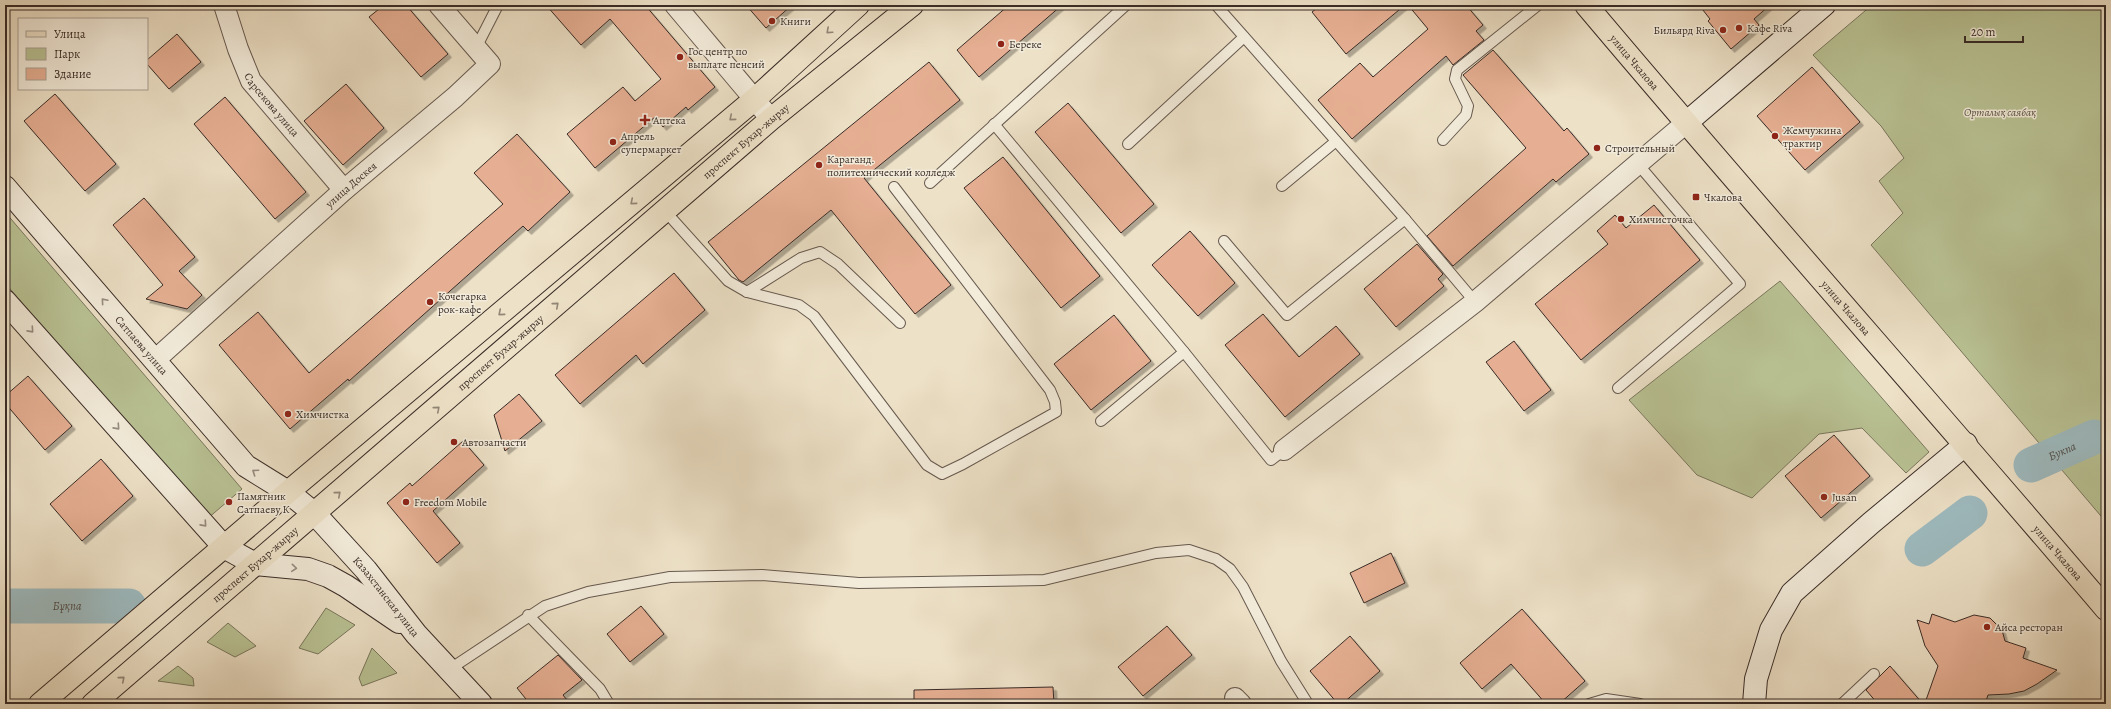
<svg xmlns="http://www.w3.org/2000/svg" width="2111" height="709" font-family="Alegreya,serif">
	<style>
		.green { fill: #b9c294; stroke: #79775e }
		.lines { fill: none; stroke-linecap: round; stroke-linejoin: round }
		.river { stroke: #9ebbc0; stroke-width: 35 }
		.building { fill: #e6af93; stroke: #392c27; filter: url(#shadow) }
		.lane-casing { stroke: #66594f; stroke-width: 12 }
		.street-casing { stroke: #66594f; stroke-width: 22 }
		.secondary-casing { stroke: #392c27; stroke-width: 24 }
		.primary-casing { stroke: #392c27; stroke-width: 24 }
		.lane { stroke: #f3ecdb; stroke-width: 10 }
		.street { stroke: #f3ecdb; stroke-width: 20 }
		.secondary { stroke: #f3ecdb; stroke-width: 22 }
		.primary { stroke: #ede1c7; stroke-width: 22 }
		.oneway { stroke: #938677 }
		.oneway2 { stroke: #968c81 }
		.poi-dot { fill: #8f2418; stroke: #f3ecdb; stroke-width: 1.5 }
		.labels { text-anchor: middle; stroke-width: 3; stroke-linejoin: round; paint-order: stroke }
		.poi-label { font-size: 11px; fill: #392c27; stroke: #f3ecdb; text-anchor: start }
		.street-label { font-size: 11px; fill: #392c27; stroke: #f3ecdb }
		.park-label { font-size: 11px; font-style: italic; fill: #595242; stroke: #f3ecdb }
		.water-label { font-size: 12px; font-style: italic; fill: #52504d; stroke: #f3ecdb }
	</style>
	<defs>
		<filter id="shadow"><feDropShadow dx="3.5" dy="3.5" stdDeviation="0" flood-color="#0004"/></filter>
	</defs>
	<rect width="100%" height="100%" fill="#ede1c7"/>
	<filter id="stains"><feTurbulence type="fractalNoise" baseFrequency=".005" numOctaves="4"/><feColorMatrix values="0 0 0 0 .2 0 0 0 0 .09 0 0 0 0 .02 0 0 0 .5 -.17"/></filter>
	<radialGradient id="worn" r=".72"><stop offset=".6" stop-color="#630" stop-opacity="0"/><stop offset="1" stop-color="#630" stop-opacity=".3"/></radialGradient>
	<g class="green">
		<path d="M1872 5H2106V522L1871 245 1903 213 1879 181 1904 158 1881 126 1813 55Z"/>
		<path d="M5 212 242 489 207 519 5 283Z"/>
		<path d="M1780 281 1929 452 1906 473 1862 428 1819 434 1752 498 1697 475 1629 400Z"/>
		<path d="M326 608 355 625 318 654 299 648Z"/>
		<path d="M228 623 256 646 235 657 207 642Z"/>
		<path d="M372 648 397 673 362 686 359 678Z"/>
		<path d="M178 666 193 678 194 686 158 681Z"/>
	</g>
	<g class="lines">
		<g class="river">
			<path id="s1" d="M2031 465 2094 437"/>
			<path d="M1922 549 1970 513"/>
			<path id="s2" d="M5 606H129"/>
		</g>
	</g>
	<g class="building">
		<path d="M384 5H406L448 54 421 77 369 17Z"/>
		<path d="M546 5H645L715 87 688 110 686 107 663 127 655 117 595 168 567 134 623 87 635 101 661 79 610 19 581 45Z"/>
		<path d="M746 5H792L766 28Z"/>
		<path d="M1009 5H1062L979 77 957 50Z"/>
		<path d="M1321 5H1405L1346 54 1312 12Z"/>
		<path d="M1408 5H1466L1483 25 1476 31 1484 40 1453 65 1446 56 1352 139 1318 100 1360 63 1373 77 1428 29Z"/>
		<path d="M1699 5H1770L1754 19 1759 25 1731 49 1708 21 1710 19Z"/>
		<path d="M177 34 201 62 169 89 147 64V60Z"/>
		<path d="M1493 50 1564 131 1567 128 1589 154 1556 182 1553 179 1453 266 1427 236 1526 148 1463 75Z"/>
		<path d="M929 62 960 100 864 178 951 285 915 314 831 210 743 282 739 280 708 242Z"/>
		<path d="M1812 67 1860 122 1805 170 1757 116Z"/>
		<path d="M346 84 384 128 343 165 304 121Z"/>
		<path d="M55 94 116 164 85 191 24 121Z"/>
		<path d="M225 97 306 192 275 219 194 124Z"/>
		<path d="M1068 103 1154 204 1121 233 1035 132Z"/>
		<path d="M517 134 570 192 528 231 523 226 349 381 348 379 290 429 219 345 258 312 309 373 503 204 474 173Z"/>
		<path d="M1003 157 1100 276 1061 308 964 188Z"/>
		<path d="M144 198 195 257 179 271 202 295 187 309 146 299 163 285 113 225Z"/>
		<path d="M1654 205 1700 260 1581 360 1535 304 1608 244 1597 231 1615 215 1626 228Z"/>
		<path d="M1190 231 1235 283 1198 316 1152 265Z"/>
		<path d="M1417 244 1443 274 1438 279 1444 286 1396 327 1364 289Z"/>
		<path d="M674 273 705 310 643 364 636 355 580 404 555 375Z"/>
		<path d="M1263 314 1299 357 1336 326 1360 354 1285 417 1225 345Z"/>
		<path d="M1114 315 1151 361 1091 410 1054 364Z"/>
		<path d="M1514 341 1551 390 1524 411 1486 362Z"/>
		<path d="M28 376 72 426 45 450 5 403V396Z"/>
		<path d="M519 394 542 421 505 451 494 415Z"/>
		<path d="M1834 435 1870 476 1821 518 1785 476Z"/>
		<path d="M463 441 484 465 433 511 460 543 437 563 387 503 410 483 412 486Z"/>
		<path d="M101 459 133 496 82 541 50 504Z"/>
		<path d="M1391 553 1405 583 1364 603 1350 573Z"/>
		<path d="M641 606 664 634 630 662 607 634Z"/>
		<path d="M1522 609 1585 681 1559 704H1546L1511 664 1482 689 1460 663Z"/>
		<path d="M1932 614 1955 622 1974 615 1990 618 2002 630 2005 641 2026 648 2023 658 2057 670 2037 684 2024 691 2009 694 1988 695 1985 704H1944L1941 701 1925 703 1938 666 1925 646 1917 620 1929 624Z"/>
		<path d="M1167 626 1192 655 1143 696 1118 667Z"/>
		<path d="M1350 636 1380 671 1342 704H1338L1310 671Z"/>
		<path d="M558 655 582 680 563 695 570 704H530L517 688Z"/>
		<path d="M1890 666 1923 704H1878L1866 690Z"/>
		<path d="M1053 687 1054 704H914V690Z"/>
	</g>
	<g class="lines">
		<defs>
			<g id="lane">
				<path d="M1216 5 1405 219"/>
				<path d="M476 48 498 5"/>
				<path d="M994 124 1184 352 1271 460 1284 450"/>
				<path d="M1443 140 1466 115 1468 106 1455 79 1457 70 1538 5"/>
				<path d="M1128 144 1244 37"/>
				<path d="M930 183 1126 5"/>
				<path d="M1282 186 1335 142"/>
				<path d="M665 211 728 281 747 292 799 305 814 316 927 465 942 474 963 464 1056 412 1055 402 1050 390 894 187"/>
				<path d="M1224 241 1287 315 1405 219 1475 302"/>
				<path d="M747 292 801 258 820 252 838 264 900 323"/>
				<path d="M1618 388 1740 284 1637 163"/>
				<path d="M1101 421 1184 352"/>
				<path d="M528 615 600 689 609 704"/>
				<path d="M450 669 545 606 588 592 670 577 762 575 859 583 1044 580 1156 553 1189 550 1216 559 1230 569 1243 587 1281 661 1308 704"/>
				<path d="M1589 704 1606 699 1640 704"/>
				<path d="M1842 704 1874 674"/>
			</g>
			<g id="street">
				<path id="s3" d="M224 5 238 49 251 81 344 190"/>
				<path d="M675 5 771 119"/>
				<path id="s4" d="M155 360 344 190 455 97 490 64 439 5"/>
				<path d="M1284 450 1475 302 1686 123"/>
				<path d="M1235 698 1241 704"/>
			</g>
			<g id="secondary">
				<path d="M1686 123 1824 5"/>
				<path id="s5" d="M5 187 246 466 288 492 315 514 366 570 416 634 481 704"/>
				<path d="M5 301 224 547 255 564 308 569 328 576 346 586 399 622"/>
				<path d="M1754 704 1756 679 1771 630 1792 593 1871 523 1966 444"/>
			</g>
			<g id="primary">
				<path id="s6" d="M1586 5C1757 208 1934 407 2106 609"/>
				<path d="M40 704 288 492 755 99 858 5"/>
				<path id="s7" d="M93 704 771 119 912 5"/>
			</g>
		</defs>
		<use href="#lane" class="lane-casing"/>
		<use href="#street" class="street-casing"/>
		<use href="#secondary" class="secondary-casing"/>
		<use href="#primary" class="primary-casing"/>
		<use href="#lane" class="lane"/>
		<use href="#street" class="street"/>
		<use href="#secondary" class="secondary"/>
		<use href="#primary" class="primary"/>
	</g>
	<defs><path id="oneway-chevron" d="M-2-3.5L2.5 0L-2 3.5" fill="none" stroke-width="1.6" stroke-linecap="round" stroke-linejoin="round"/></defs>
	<g class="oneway">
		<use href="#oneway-chevron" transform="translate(829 31) rotate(138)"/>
		<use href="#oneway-chevron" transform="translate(732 118) rotate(140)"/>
		<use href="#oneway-chevron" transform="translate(633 202) rotate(140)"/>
		<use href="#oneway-chevron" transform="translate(556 305) rotate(-41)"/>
		<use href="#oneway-chevron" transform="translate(501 313) rotate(140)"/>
		<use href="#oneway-chevron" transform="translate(437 409) rotate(-41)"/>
		<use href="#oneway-chevron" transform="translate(338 494) rotate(-41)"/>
		<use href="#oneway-chevron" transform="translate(122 679) rotate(-41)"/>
	</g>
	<g class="oneway2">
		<use href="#oneway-chevron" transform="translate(104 301) rotate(-131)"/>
		<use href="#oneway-chevron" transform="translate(31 330) rotate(48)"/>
		<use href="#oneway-chevron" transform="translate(117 427) rotate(48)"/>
		<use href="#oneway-chevron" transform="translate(255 472) rotate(-146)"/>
		<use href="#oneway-chevron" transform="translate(204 524) rotate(48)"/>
		<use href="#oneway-chevron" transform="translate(294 568) rotate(5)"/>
	</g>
	<g class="poi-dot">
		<circle cx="772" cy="21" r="4"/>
		<circle cx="1739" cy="28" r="4"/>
		<circle cx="1723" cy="30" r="4"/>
		<circle cx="1001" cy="44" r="4"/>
		<circle cx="680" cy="57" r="4"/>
		<path d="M643 114h4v4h4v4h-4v4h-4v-4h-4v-4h4z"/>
		<circle cx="1775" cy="136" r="4"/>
		<circle cx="613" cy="142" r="4"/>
		<circle cx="1597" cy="148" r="4"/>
		<circle cx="819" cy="165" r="4"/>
		<rect x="1692" y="193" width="8" height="8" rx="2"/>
		<circle cx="1621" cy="219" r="4"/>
		<circle cx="430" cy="302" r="4"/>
		<circle cx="288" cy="414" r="4"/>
		<circle cx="454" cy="442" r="4"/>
		<circle cx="1824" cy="497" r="4"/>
		<circle cx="229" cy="502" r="4"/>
		<circle cx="406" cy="502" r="4"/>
		<circle cx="1987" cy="627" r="4"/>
	</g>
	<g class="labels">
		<g class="poi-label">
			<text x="780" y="25">Книги</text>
			<text x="1747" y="32">Кафе Riva</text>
			<text x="1715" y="34" text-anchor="end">Бильярд Riva</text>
			<text x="1009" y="48">Береке</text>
			<text x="688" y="55">Гос центр по<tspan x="688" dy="13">выплате пенсий</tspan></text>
			<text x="653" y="124">Аптека</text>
			<text x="1783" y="134">Жемчужина<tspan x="1783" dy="13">трактир</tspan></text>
			<text x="621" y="140">Апрель<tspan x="621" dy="13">супермаркет</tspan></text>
			<text x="1605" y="152">Строительный</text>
			<text x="827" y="163">Караганд.<tspan x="827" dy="13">политехнический колледж</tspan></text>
			<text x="1704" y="201">Чкалова</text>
			<text x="1629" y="223">Химчисточка</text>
			<text x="438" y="300">Кочегарка<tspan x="438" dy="13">рок-кафе</tspan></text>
			<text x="296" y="418">Химчистка</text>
			<text x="462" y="446">Автозапчасти</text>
			<text x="237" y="500">Памятник<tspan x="237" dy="13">Сатпаеву К</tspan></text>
			<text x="1832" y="501">Jusan</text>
			<text x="414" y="506">Freedom Mobile</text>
			<text x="1995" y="631">Айса ресторан</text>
		</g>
		<g class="street-label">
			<text dy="4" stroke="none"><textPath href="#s6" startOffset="75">улица Чкалова</textPath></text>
			<text dy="4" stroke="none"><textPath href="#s3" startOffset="112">Сарсекова улица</textPath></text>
			<text dy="4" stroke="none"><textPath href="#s7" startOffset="862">проспект Бухар-жырау</textPath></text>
			<text dy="4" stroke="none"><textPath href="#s4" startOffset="263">улица Доскея</textPath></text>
			<text dy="4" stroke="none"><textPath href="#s6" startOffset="399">улица Чкалова</textPath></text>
			<text dy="4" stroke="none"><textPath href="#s5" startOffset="209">Сатпаева улица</textPath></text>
			<text dy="4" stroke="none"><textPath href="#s7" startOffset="538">проспект Бухар-жырау</textPath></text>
			<text dy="4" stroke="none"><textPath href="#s6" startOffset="723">улица Чкалова</textPath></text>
			<text dy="4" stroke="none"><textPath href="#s7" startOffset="214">проспект Бухар-жырау</textPath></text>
			<text dy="4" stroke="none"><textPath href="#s5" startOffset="562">Казахстанская улица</textPath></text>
		</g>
		<g class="park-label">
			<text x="2000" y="116">Орталық саябақ</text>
		</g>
		<g class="water-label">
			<text dy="4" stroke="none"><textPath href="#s1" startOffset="34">Букпа</textPath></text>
			<text dy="4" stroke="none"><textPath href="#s2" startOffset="62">Бұқпа</textPath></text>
		</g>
	</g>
	<rect width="2111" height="709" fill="none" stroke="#ede1c7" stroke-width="20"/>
	<rect x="6" y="6" width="2099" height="697" fill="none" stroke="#392c27" stroke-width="2"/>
	<rect x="10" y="10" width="2091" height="689" fill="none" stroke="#392c27"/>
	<rect x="18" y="18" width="130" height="72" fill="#f3ecdb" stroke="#a99f93"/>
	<rect x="26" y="31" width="20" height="6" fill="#ede1c7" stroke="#a99f93"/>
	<text x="54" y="38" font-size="12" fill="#392c27">Улица</text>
	<rect x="26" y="48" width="20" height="12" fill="#b9c294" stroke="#a99f93"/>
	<text x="54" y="58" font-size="12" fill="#392c27">Парк</text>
	<rect x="26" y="68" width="20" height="12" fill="#e6af93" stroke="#a99f93"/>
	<text x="54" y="78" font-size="12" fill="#392c27">Здание</text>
	<path d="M1965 36v6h58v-6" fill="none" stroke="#392c27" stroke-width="2"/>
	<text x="1971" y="36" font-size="12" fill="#392c27" stroke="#f3ecdb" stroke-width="3" paint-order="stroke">20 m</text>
	<rect width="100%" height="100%" filter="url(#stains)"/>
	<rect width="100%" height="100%" fill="url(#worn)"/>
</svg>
